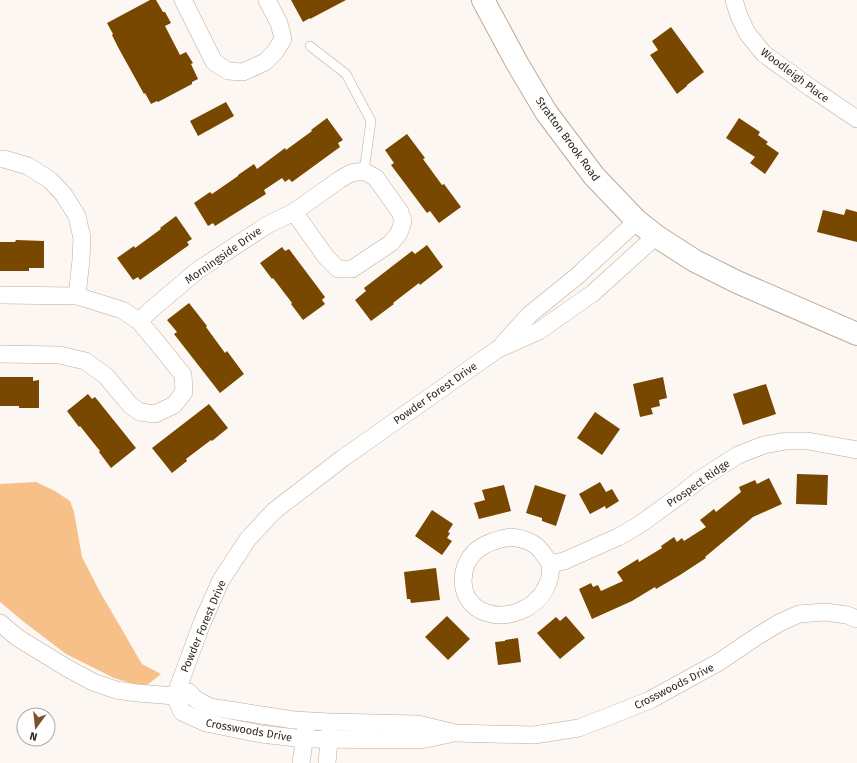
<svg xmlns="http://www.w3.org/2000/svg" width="857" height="763" font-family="'Fira Sans',sans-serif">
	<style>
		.green { fill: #f7c089 }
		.building { fill: #784700 }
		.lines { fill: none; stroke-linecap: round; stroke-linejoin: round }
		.lane-casing { stroke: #c0aa94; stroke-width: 10 }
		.street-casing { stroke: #c0aa94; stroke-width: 18 }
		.secondary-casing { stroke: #c0aa94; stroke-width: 24 }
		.lane { stroke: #fff; stroke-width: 9 }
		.street { stroke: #fff; stroke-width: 17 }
		.secondary { stroke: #fff; stroke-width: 22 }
		.labels { text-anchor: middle; stroke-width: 4; stroke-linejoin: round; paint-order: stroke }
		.street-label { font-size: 11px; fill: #332a21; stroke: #fff }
	</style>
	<rect width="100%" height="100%" fill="#fcf7f3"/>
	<path class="green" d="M36 482 55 491 70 501 74 512 82 557 100 592 142 664 161 674 147 685 130 683 114 678 66 654 24 622 0 602V484Z"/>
	<g class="building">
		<path d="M150 0H156L163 12H165L171 23 165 26 180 55 186 52 193 63 191 64 198 79 192 82V84L158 102 157 101 151 104 145 93 144 94 119 49 112 35 113 34 107 23Z"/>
		<path d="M291 0H346L310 19V18L303 22Z"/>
		<path d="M671 27 704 72 687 85V86L677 94 650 55 658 50 652 41Z"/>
		<path d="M226 102 234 116 198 136 190 121Z"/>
		<path d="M327 118 343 140 338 143 340 147 292 182 289 179 285 182 282 178 264 190 266 194 215 226 213 223 208 226 194 203 210 192 212 194 238 176V175L254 164 257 169 285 148 286 150 312 131 311 130Z"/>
		<path d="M739 118 760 132 758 135 768 142 766 144 779 153 765 174 750 163 755 157 726 138Z"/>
		<path d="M407 134 425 158 423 159 442 185 444 184 461 207 439 223 430 211 427 213 391 165 394 163 385 150Z"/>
		<path d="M846 209 857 212V242L817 232 823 210 844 215Z"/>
		<path d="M176 216 192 239 187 242 189 245 140 280 138 277 133 280 117 258 134 246 135 248 161 229 160 228Z"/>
		<path d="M16 240 44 241V268H29V271H0V242H15Z"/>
		<path d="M427 245 443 267 420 285 419 283 393 303 394 304 371 321 355 300 366 291 364 288 412 251 415 254Z"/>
		<path d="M282 247 285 251 289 249 325 297 322 300 325 304 303 320 291 304 292 303 273 278 272 279 260 263Z"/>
		<path d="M189 303 207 326 206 327 225 353 227 351 244 374 220 393 174 334 177 332 167 320Z"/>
		<path d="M0 377H33V381L39 380V408H19V406H0Z"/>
		<path d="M663 377 667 398 659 400 660 406 651 408 653 414 640 417 633 384Z"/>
		<path d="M766 384 776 414 743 425 733 394Z"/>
		<path d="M88 394 92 399 95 397 136 448 111 468 99 452 100 451 80 426 79 427 67 411Z"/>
		<path d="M209 404 228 428 212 441 211 440 186 459 187 461 172 473 152 448Z"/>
		<path d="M595 412 620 429 602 455 577 438Z"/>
		<path d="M797 474 828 475 827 505 796 504Z"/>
		<path d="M769 478 782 504 753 517 705 557 706 558 680 575 656 589 655 587 632 601 592 619 579 589 591 583 593 587 598 585 601 591 623 581 617 572 638 559 639 562 662 548 661 546 674 537 677 542 682 538 684 541 706 527 700 520 714 509 716 512 741 492 739 487 755 480 757 484Z"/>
		<path d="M600 482 606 492 612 489 619 501 606 509 605 506 590 514 579 494Z"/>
		<path d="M504 485 511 511 479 519 474 503 485 500 482 490Z"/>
		<path d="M535 485 566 495 556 526 542 521V518L526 513Z"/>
		<path d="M432 510 453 524 448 532 450 533 447 538 452 541 442 555 415 536Z"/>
		<path d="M436 568 440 600 411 603 410 599H407L404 572Z"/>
		<path d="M447 616 470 639 448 660 425 637Z"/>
		<path d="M566 616 585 638 560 659 537 633 556 617 560 621Z"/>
		<path d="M518 638 521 662 498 665 495 642 505 641V640Z"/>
	</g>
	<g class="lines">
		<defs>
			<path id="lane" d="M310 46 346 74 371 121 364 171"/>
			<g id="street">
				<path d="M183 0 214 62 228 71 243 72 265 62 275 52 283 39 279 23 267 0"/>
				<path d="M734 0 739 16 747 33 764 54 811 88 857 119"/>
				<path d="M0 159H4L28 166 50 180 64 195 77 216 82 238 81 260 77 296"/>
				<path d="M0 295 77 296 122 310 139 321 159 345 183 375 184 392 174 405 155 414 140 412 130 405 106 376 85 361 60 355 0 354"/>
				<path d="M139 321 152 309 198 270 269 224 294 212 339 180 351 173 364 171 376 178 400 212 403 221 399 233 391 243 352 269H338L326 257 294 212"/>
				<path d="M503 344 529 315 576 277 637 221"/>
				<path d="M511 537C525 539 536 542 544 555 546 558 550 562 550 565 551 571 550 578 548 583 538 609 505 623 480 610 457 597 459 565 477 550 487 542 499 539 511 537Z"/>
				<path d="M550 564 564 561 618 537 639 525 679 496 699 480 738 455 764 445 786 441H808L857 450"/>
				<path d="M0 623 18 638 67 668 93 682 116 690 137 693 175 696 189 692 195 699 210 707 294 720 330 722 418 724 455 733 534 735 579 728 650 700 719 662 756 637 779 623 799 614 825 612 847 615 857 619"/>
				<path d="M175 696 202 623 221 580 248 539 274 511 343 458 498 349 539 331 593 293 656 236"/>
				<path d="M175 696 182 712 206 723 261 734 305 739 421 740 450 734"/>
				<path d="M301 763 306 729"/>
				<path d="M327 763 330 729"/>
			</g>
			<path id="secondary" d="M483 0 517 63 546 112 594 176 637 221 656 236 695 261 737 282 857 334"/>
		</defs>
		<use href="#lane" class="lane-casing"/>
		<use href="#street" class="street-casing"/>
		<use href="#secondary" class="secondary-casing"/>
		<use href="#lane" class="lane"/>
		<use href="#street" class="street"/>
		<use href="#secondary" class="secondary"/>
	</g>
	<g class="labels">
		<g class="street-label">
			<text transform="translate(795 75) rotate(37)" y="4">Woodleigh Place</text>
			<text transform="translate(568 139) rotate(54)" y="4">Stratton Brook Road</text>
			<text transform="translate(223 255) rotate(-35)" y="4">Morningside Drive</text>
			<text transform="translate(435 393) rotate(-35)" y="4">Powder Forest Drive</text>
			<text transform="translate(698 483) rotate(-35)" y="4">Prospect Ridge</text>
			<text transform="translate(203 626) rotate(-67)" y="4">Powder Forest Drive</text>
			<text transform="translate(674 686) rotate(-27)" y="4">Crosswoods Drive</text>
			<text transform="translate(249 730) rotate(10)" y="4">Crosswoods Drive</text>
		</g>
	</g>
	<g transform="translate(36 727) rotate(195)"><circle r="19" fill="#ffffff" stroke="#adaaa6"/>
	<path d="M0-3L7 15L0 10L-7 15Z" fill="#78542e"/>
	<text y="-6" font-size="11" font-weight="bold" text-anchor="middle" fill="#332a21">N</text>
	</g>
</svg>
